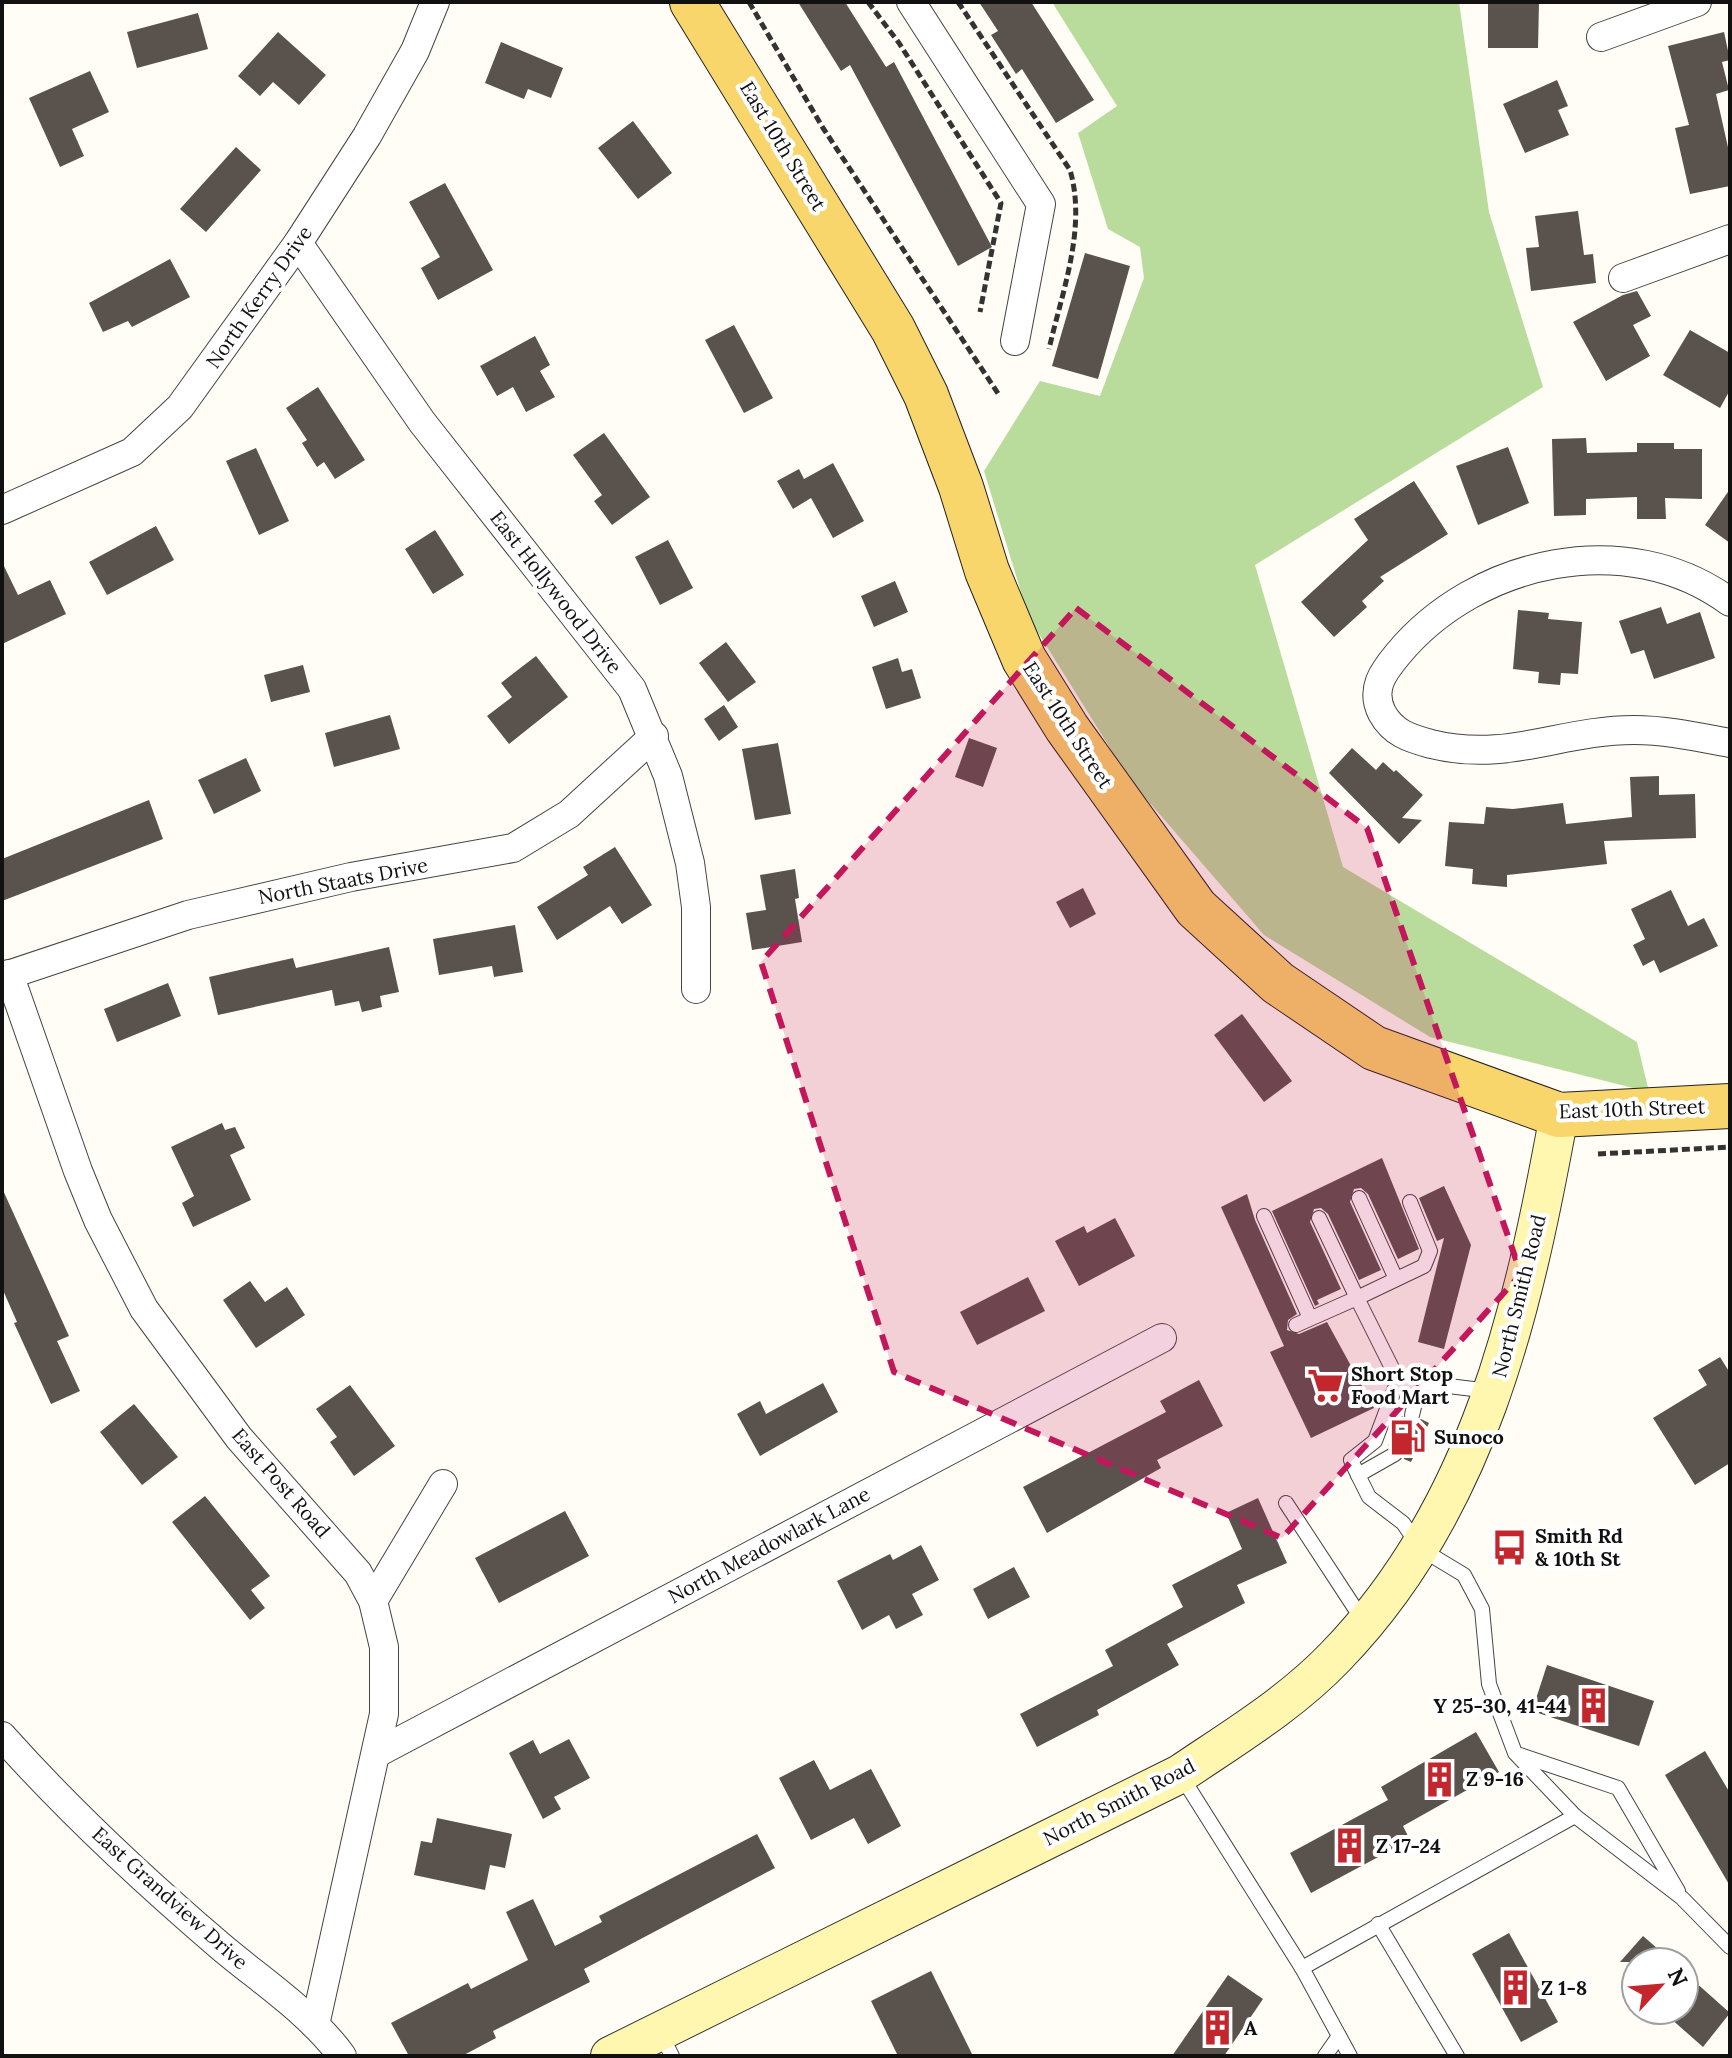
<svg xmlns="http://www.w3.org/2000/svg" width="1732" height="2058" font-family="Lora,serif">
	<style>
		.forest { fill: #b9dc9c }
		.building { fill: #5a524d }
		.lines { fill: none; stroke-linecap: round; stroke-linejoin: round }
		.lane-casing { stroke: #444; stroke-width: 16 }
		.street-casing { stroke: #444; stroke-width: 30 }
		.secondary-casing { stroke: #333; stroke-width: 40 }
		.primary-casing { stroke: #222; stroke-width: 46 }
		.path { stroke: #333; stroke-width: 5; stroke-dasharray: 8 4; stroke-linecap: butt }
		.lane { stroke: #fff; stroke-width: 14 }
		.street { stroke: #fff; stroke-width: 28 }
		.secondary { stroke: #fff6b0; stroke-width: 38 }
		.primary { stroke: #f9d66b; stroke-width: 44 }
		.marked { fill: #c2185b; fill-opacity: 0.2; stroke: #c2185b; stroke-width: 6; stroke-dasharray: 16 10; stroke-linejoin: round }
		.labels { text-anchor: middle; stroke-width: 8; stroke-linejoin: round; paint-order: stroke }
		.street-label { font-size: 20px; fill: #111; stroke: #fff }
		.poi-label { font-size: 20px; font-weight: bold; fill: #111; stroke: #fff; text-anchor: start }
	</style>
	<rect width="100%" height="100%" fill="#fffdf5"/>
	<path class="forest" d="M1052 2H1459L1489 212 1543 387 1255 565 1343 867 1637 1042 1649 1092 1430 1037 1264 935 1130 780 1029 618 984 471 1040 381 1100 396 1144 278 1140 247 1108 229 1078 133 1117 106Z"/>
	<g class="building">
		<path d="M798 2H845L886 67 894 62 992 247 958 266 850 65 841 71Z"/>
		<path d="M979 2H1031L1094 100 1056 123 1022 69 1016 74 991 35 998 31Z"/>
		<path d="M1488 2H1539L1538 48H1488Z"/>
		<path d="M198 13 208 49 137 68 127 32Z"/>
		<path d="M278 32 326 75 299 105 273 82 260 96 238 76Z"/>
		<path d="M1724 32 1730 60 1722 62 1729 90 1716 94 1730 156V186L1690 194 1675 128 1689 125 1668 46Z"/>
		<path d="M501 42 563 68 551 98 528 89 524 99 485 83Z"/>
		<path d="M90 71 109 112 72 129 84 156 60 167 29 98Z"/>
		<path d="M1557 80 1568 106 1558 110 1569 135 1525 153 1503 104Z"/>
		<path d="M633 121 672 173 638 199 598 148Z"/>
		<path d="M236 147 261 170 206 232 180 209Z"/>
		<path d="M445 183 493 270 438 300 421 268 440 257 409 202Z"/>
		<path d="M1578 211 1584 255 1593 254 1596 283 1531 291 1526 248 1539 247 1535 216Z"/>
		<path d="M1085 253 1130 266 1098 379 1052 366Z"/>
		<path d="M170 259 190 297 132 327 128 321 103 332 89 303Z"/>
		<path d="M1637 291 1651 316 1633 325 1650 356 1606 381 1573 322 1623 295Z"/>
		<path d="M734 325 773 398 744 413 705 340Z"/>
		<path d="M1690 330 1730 353V390L1720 408 1663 375Z"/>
		<path d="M535 336 550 365 540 371 555 397 526 412 513 387 497 396 480 366Z"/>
		<path d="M318 387 365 460 335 479 324 462 317 467 302 443 307 440 286 408Z"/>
		<path d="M604 433 650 497 612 525 594 501 602 495 573 455Z"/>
		<path d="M1586 438 1587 453 1637 452V443H1674V449H1702V499L1665 498 1666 519H1637V497L1586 499V515L1554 516 1552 439Z"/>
		<path d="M1508 447 1529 503 1478 525 1456 466Z"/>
		<path d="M256 448 289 521 259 535 226 461Z"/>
		<path d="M833 463 864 521 833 538 811 498 793 509 777 481 799 469 804 479Z"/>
		<path d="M1414 481 1448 534 1380 577 1384 581 1362 601 1367 607 1334 637 1301 602 1368 540 1354 519Z"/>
		<path d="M1730 489V543L1705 525Z"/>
		<path d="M156 526 174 560 107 595 89 562Z"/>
		<path d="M435 530 464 575 433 594 405 549Z"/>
		<path d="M668 540 693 588 660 605 635 557Z"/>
		<path d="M2 562 18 595 50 580 66 614 2 644Z"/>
		<path d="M895 581 908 612 874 627 861 596Z"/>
		<path d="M1661 607 1667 624 1700 612 1715 658 1654 679 1644 650 1631 654 1619 621Z"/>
		<path d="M1518 610 1549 613 1548 619 1582 622 1578 674 1561 673 1560 685 1538 683 1539 672 1513 669Z"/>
		<path d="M726 642 756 682 728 702 699 663Z"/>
		<path d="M536 656 568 697 509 744 487 716 512 697 501 683Z"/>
		<path d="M898 658 902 672 912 669 921 698 886 709 872 667Z"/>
		<path d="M303 665 310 692 271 702 264 675Z"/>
		<path d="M724 705 738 727 719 741 704 719Z"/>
		<path d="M390 715 400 749 334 767 325 733Z"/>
		<path d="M969 738 997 748 983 787 955 777Z"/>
		<path d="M778 743 791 814 755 820 742 749Z"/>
		<path d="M1352 748 1376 770 1383 762 1394 772 1396 770 1423 795 1402 818 1422 820 1399 844 1329 773Z"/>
		<path d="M246 758 261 791 214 814 198 780Z"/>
		<path d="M1659 776V795L1695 794 1696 838 1604 841 1607 864 1507 875V887L1472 884 1473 869 1445 866 1449 822 1484 824 1486 807 1513 809 1563 803 1566 824 1632 817 1630 777Z"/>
		<path d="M149 800 163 839 2 901V859Z"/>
		<path d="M615 847 652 905 622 924 610 906 557 940 537 907 588 875 583 867Z"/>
		<path d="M795 869 799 898 795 899 802 942 752 950 746 913 766 910 760 875Z"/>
		<path d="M1083 888 1096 914 1070 928 1056 902Z"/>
		<path d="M1671 890 1688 926 1704 918 1718 946 1660 973 1654 960 1643 966 1633 945 1645 939 1631 909Z"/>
		<path d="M515 925 523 972 494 977 492 966 439 975 433 939Z"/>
		<path d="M389 947 399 992 380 996 382 1007 362 1012 359 1001 335 1006 332 990 218 1015 209 977 293 958 296 968Z"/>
		<path d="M168 983 181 1016 117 1042 104 1009Z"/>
		<path d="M1242 1014 1292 1081 1264 1102 1214 1035Z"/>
		<path d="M222 1123 225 1130 235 1127 245 1148 230 1155 251 1200 193 1227 182 1203 194 1196 171 1147Z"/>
		<path d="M1382 1158 1419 1249 1398 1259 1368 1194 1361 1188 1354 1189 1350 1202 1381 1270 1359 1280 1328 1214 1321 1208 1314 1209 1310 1222 1341 1289 1317 1300 1319 1304 1315 1306 1272 1211Z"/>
		<path d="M1444 1186 1471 1245 1444 1349 1418 1342 1444 1238 1437 1241 1419 1198Z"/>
		<path d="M2 1188 69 1336 57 1341 80 1391 51 1404 14 1323 17 1322 2 1288Z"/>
		<path d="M1247 1194 1255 1220 1297 1314 1288 1320 1287 1330 1299 1334 1327 1322 1374 1408 1311 1438 1270 1352 1284 1346 1221 1207Z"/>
		<path d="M1115 1218 1135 1256 1079 1286 1055 1241 1084 1226 1087 1233Z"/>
		<path d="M1028 1277 1045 1311 977 1345 960 1312Z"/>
		<path d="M250 1281 265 1302 287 1287 305 1315 256 1348 223 1300Z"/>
		<path d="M1720 1357 1730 1373V1463L1695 1485 1653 1418 1707 1385 1698 1370Z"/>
		<path d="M1199 1380 1223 1426 1157 1460 1161 1468 1047 1533 1023 1487 1166 1412 1160 1401Z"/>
		<path d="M823 1383 838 1412 760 1456 737 1414 760 1401 766 1414Z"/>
		<path d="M350 1385 395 1446 354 1476 330 1442 337 1437 316 1409Z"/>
		<path d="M134 1404 178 1457 142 1485 100 1432Z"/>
		<path d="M1402 1416 1409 1424 1421 1419 1429 1423 1411 1462 1404 1459 1401 1446H1388Z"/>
		<path d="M205 1496 270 1576 251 1590 265 1608 250 1620 172 1522Z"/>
		<path d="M1258 1498 1287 1563 1237 1585 1245 1603 1167 1644 1179 1665 1097 1710 1099 1715 1037 1747 1020 1714 1113 1666 1105 1650 1183 1607 1172 1585 1242 1549 1226 1513Z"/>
		<path d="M565 1511 589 1556 499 1603 475 1558Z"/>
		<path d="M921 1545 939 1580 912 1594 923 1615 896 1629 889 1615 862 1630 837 1581 890 1554 893 1560Z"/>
		<path d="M1014 1567 1030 1597 988 1619 973 1589Z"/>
		<path d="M1547 1665 1654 1701 1639 1746 1532 1711Z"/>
		<path d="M1476 1732 1499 1772 1403 1826 1410 1840 1311 1893 1290 1853 1388 1800 1381 1787Z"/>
		<path d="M569 1739 590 1778 554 1797 561 1809 543 1819 509 1753 533 1740 540 1754Z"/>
		<path d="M1705 1751 1730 1793V1886L1665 1775Z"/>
		<path d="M814 1760 830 1790 871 1769 901 1826 868 1844 854 1818 811 1840 779 1778Z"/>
		<path d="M437 1818 512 1834 505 1868 490 1865 485 1890 414 1875 421 1841 432 1843Z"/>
		<path d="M757 1834 775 1868 584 1969 590 1982 493 2031 496 2038 462 2056H409L391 2023 468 1983 471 1989 528 1960 506 1912 533 1899 555 1946 602 1922 599 1916Z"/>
		<path d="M1509 1933 1558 2022 1521 2042 1472 1954Z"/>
		<path d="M1643 1936 1673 1962H1620Z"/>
		<path d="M931 1971 973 2056H898L871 2001Z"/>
		<path d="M1684 1972 1730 2013 1703 2047 1661 2010H1684Z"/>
		<path d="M1228 1975 1263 1999 1224 2056H1172Z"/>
	</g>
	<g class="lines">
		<defs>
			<g id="lane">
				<path d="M1359 1198 1396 1279"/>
				<path d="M1264 1216 1310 1318"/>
				<path d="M1319 1218 1357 1298 1424 1266 1430 1251 1410 1202"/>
				<path d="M1296 1325 1357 1298 1398 1380 1490 1391"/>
				<path d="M1412 1415 1420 1382"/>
				<path d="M1395 1454 1358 1475 1369 1497 1403 1523 1421 1549 1464 1575 1482 1609 1489 1684 1515 1753 1575 1816 1682 1898 1730 1947"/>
				<path d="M1358 1475 1351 1460 1375 1441 1398 1380"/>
				<path d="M1286 1503 1362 1619"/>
				<path d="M1520 1755 1618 1788 1678 1891"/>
				<path d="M1180 1774 1302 1968 1350 2056"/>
				<path d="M1378 1924 1457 2056"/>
				<path d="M1302 1968 1575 1816"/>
				<path d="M660 2032 672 2056"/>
				<path d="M1325 2056 1339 2036"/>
			</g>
			<g id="street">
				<path d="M911 2 1041 204 1015 341"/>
				<path d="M1601 37 1697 2"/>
				<path d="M298 243 422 422 632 689 668 776 690 863 696 907V989"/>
				<path d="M1623 278 1730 239"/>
				<path d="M2 510 132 452 180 407 298 243 367 136 415 51 435 2"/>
				<path d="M1730 602C1627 526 1476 560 1398 654 1383 672 1370 689 1382 713 1393 733 1409 738 1431 744 1508 763 1560 730 1634 730 1666 730 1698 737 1730 743"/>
				<path d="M9 974 78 1171 98 1220 144 1309 239 1438 358 1573 373 1601 384 1647V1714L315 2025"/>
				<path d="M2 977 188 915 351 877 513 848 569 814 654 736"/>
				<path d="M373 1601 443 1484"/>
				<path d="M2 1736C68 1810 143 1880 219 1945 260 1980 310 2012 342 2056"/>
				<path d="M377 1753 1162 1338"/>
			</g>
			<path id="secondary" d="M610 2056 1180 1774C1233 1738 1290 1704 1335 1657 1479 1509 1523 1312 1559 1115"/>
			<path id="primary" d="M692 2 893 329 926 395 961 487 987 571 1024 659 1067 728 1196 908 1278 983 1374 1048 1559 1115 1730 1106"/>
		</defs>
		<use href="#lane" class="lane-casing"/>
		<use href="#street" class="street-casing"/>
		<use href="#secondary" class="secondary-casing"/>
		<use href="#primary" class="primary-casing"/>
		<g class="path">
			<path d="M749 2 823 128 999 395"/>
			<path d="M868 2 899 43 1001 203 980 312"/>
			<path d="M958 2 1070 170C1087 228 1062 292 1049 349"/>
			<path d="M1598 1154 1730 1147"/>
		</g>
		<use href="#lane" class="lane"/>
		<use href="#street" class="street"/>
		<use href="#secondary" class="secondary"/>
		<use href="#primary" class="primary"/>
	</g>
	<path class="marked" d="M1076 608 1367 828 1521 1274 1282 1538 894 1372 761 962Z"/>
	<defs>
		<symbol id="supermarket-bare" viewBox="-9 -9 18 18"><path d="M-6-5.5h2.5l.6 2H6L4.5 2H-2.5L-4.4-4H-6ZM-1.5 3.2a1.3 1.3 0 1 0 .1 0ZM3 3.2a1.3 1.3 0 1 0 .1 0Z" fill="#c4262e" stroke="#fff" stroke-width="2.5" paint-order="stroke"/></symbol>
		<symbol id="fuel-bare" viewBox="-9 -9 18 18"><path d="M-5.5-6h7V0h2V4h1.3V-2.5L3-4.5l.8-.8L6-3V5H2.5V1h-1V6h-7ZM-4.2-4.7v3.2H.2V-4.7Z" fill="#c4262e" stroke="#fff" stroke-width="2.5" paint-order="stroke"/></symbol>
		<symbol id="bus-bare" viewBox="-9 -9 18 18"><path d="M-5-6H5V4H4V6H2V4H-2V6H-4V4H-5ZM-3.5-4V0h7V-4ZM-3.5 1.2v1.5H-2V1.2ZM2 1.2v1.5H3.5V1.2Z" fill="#c4262e" stroke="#fff" stroke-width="2.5" paint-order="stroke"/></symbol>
		<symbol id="building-bare" viewBox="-9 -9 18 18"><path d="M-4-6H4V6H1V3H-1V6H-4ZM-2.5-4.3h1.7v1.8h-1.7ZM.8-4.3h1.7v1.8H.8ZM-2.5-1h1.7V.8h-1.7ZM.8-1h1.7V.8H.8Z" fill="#c4262e" stroke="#fff" stroke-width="2.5" paint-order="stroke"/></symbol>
	</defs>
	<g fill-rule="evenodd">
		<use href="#supermarket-bare" x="1300" y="1360" width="51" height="51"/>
		<use href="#fuel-bare" x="1382" y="1412" width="51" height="51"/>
		<use href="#bus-bare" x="1484" y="1522" width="51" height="51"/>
		<use href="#building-bare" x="1568" y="1680" width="51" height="51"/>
		<use href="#building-bare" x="1414" y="1754" width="51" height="51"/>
		<use href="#building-bare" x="1324" y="1820" width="51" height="51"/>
		<use href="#building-bare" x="1490" y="1962" width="51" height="51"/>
		<use href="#building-bare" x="1192" y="2002" width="51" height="51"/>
	</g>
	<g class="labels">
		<g class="street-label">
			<text transform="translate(783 146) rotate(59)" y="7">East 10th Street</text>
			<text transform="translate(259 297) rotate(-55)" y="7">North Kerry Drive</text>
			<text transform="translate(556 592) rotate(52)" y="7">East Hollywood Drive</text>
			<text transform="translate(1068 725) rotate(57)" y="7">East 10th Street</text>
			<text transform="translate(343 881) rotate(-11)" y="7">North Staats Drive</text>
			<text transform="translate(1632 1109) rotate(-2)" y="7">East 10th Street</text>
			<text transform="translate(1519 1296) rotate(-76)" y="7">North Smith Road</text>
			<text transform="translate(281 1483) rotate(49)" y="7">East Post Road</text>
			<text transform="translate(769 1545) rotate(-28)" y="7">North Meadowlark Lane</text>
			<text transform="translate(1119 1802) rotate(-27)" y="7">North Smith Road</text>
			<text transform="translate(170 1898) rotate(42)" y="7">East Grandview Drive</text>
		</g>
		<g class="poi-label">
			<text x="1351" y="1381">Short Stop<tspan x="1351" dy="23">Food Mart</tspan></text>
			<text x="1434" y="1444">Sunoco</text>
			<text x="1535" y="1543">Smith Rd<tspan x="1535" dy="23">&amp; 10th St</tspan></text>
			<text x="1567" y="1713" text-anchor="end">Y 25-30, 41-44</text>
			<text x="1466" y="1786">Z 9-16</text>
			<text x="1376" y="1853">Z 17-24</text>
			<text x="1541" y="1995">Z 1-8</text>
			<text x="1244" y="2035">A</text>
		</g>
	</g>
	<rect width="1732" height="2058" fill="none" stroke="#111111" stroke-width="8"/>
	<g transform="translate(1660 1986) rotate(64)"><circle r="38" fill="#ffffff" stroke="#a0a0a0" stroke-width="2"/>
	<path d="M0-6L14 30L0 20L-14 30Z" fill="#c4262e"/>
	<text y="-12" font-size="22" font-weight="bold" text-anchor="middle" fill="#111111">N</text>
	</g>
</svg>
